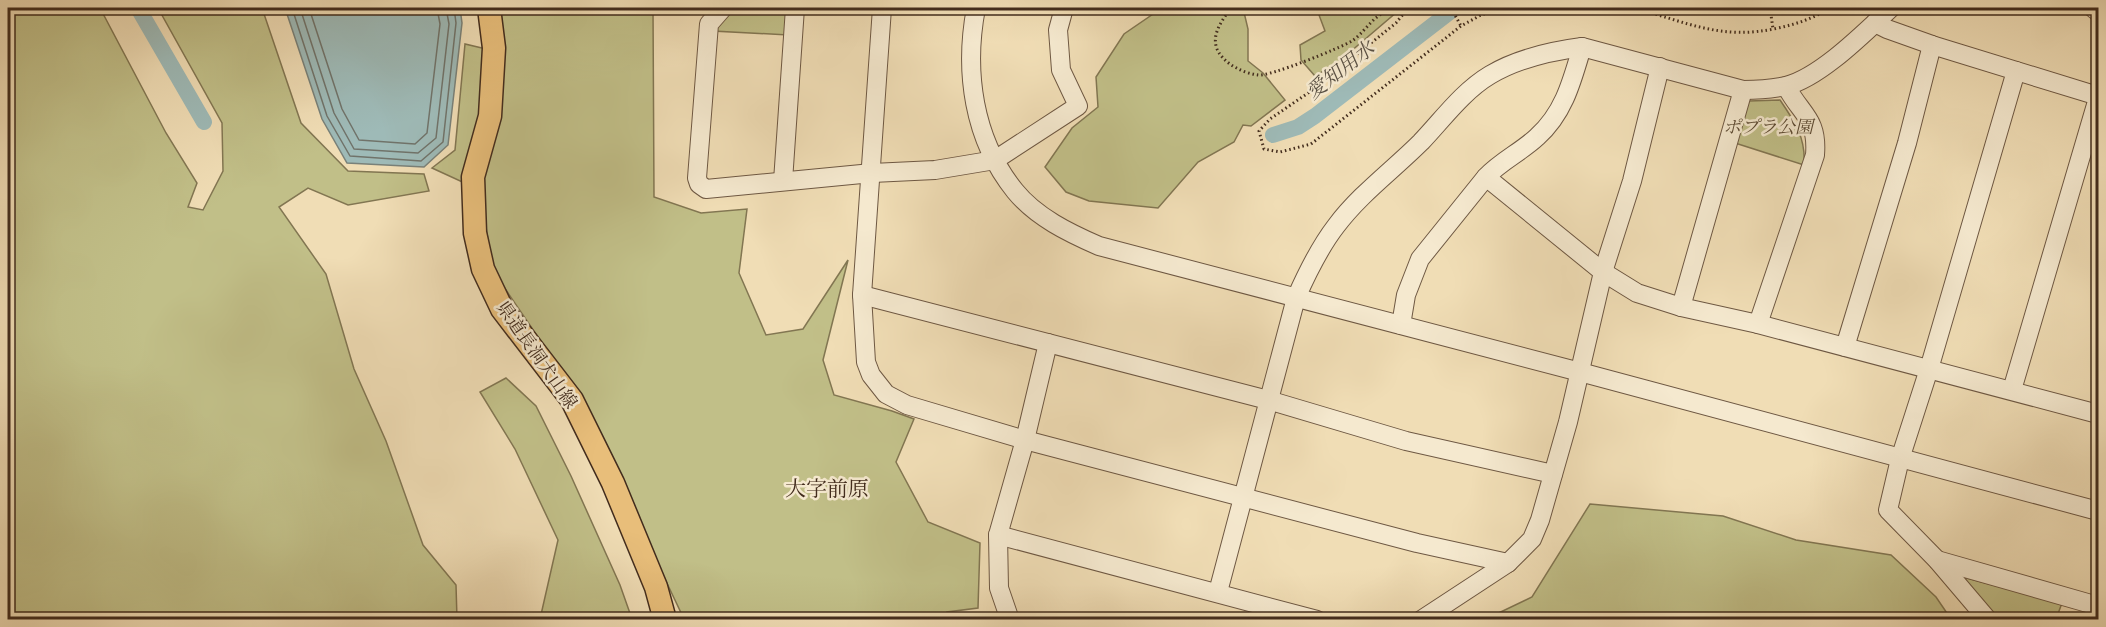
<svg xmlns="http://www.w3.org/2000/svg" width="2106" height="627" font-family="'IM FELL DW Pica','Noto Serif JP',serif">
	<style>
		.green { fill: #c1bf88; stroke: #827652; stroke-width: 1.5 }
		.water { fill: #9ebab7; stroke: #798179; stroke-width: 1.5 }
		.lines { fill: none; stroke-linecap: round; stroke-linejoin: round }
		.shore { stroke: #70736a; stroke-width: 1.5 }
		.canal { stroke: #9ebab7; stroke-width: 16 }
		.minor-casing { stroke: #6e5843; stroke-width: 20 }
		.major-casing { stroke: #422c1d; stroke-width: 25 }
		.path { stroke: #422c1d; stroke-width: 3; stroke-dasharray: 1.5 3; stroke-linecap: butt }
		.minor { stroke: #f5e9cf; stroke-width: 18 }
		.major { stroke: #e8be7a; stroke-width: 22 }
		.labels { text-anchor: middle; stroke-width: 5; stroke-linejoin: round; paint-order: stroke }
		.park-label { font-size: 18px; font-style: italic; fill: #5b4932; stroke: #f5e9cf }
		.street-label { font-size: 18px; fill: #422c1d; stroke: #f5e9cf }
		.water-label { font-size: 20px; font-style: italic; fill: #595044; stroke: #f5e9cf }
		.quarter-label { font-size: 21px; fill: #422c1d; stroke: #f5e9cf }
	</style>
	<rect width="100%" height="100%" fill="#f0ddb5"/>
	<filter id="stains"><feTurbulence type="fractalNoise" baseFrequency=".00333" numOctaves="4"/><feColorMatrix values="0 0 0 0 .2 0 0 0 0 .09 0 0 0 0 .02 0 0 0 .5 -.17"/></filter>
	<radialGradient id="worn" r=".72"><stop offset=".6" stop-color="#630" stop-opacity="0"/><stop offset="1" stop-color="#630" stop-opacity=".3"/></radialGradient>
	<g class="green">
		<path d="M8 8H100L166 133 197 183 188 207 203 210 223 171 222 123 158 8H262L301 123 348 171 424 174 429 191 348 205 308 188 279 207 326 274 354 369 386 441 423 545 456 585 457 619H8Z"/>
		<path d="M497 8H653L654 197 701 213 747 209 739 273 766 335 803 329 848 260 823 360 834 395 892 411 914 419 896 462 928 522 980 543 978 608 947 612 948 620 684 619 577 394 493 271 480 190 432 168 455 150 465 44 503 53Z"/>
		<path d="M732 8H789L788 35 713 31Z"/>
		<path d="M1162 8H1243L1248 29V61L1263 73 1285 100 1251 126 1243 125 1234 142 1198 162 1158 208 1089 201 1066 192 1045 167 1072 128 1098 107 1096 77 1124 34Z"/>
		<path d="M1320 8H1399L1398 11 1336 64 1315 76 1301 60 1300 45 1325 31 1319 15Z"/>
		<path d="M1780 100C1795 122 1806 138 1804 165L1735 143 1749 101Z"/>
		<path d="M506 378 536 406 571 476 620 585 632 619H540L558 540 515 449 480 392Z"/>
		<path d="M1590 504 1723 516 1796 540 1891 555 1936 597 1951 619H1486L1532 597Z"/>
		<path d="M1959 576 2062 603 2056 619H1998Z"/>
	</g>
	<path class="water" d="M285 8H460L462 23 448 145 424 167 347 163 322 119Z"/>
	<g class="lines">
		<g class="shore">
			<path d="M292 8 327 116 350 156 421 161 443 142 456 23 454 8"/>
			<path d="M300 8 334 113 354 149 418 153 436 138 449 24 446 8"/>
			<path d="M309 8 342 109 359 140 415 144 427 133 440 24 437 8"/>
		</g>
		<g class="canal">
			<path d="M138 8 204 122"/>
			<path d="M1273 135 1298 127 1315 116 1455 8"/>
		</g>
		<defs>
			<g id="minor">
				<path d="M723 8 709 24 697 178 699 184 706 189 872 173 935 170 995 160 1078 106 1061 70 1058 30 1064 8"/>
				<path d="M882 8 862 295 866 362 871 375 886 394 907 405 1025 440 1417 543 1508 563"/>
				<path d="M976 8C964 71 973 139 1015 191 1036 217 1069 233 1099 246L1580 372 2098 511"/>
				<path d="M2093 8 2098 12"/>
				<path d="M1875 23 1887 29 1932 45 2098 96"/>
				<path d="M1486 177 1603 272 1637 293 1681 307 1758 324 2098 414"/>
				<path d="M783 181 795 8"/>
				<path d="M862 295 1268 400 1406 441 1553 474"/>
				<path d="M1681 307 1743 90"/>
				<path d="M1758 324 1815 155C1818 118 1801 115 1786 86"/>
				<path d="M1401 325 1406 295 1420 259 1486 177C1501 161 1521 152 1537 137 1564 113 1572 81 1582 47"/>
				<path d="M1048 343 1025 440 998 535 1317 620"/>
				<path d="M1845 347 1907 143 1932 45"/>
				<path d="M2012 390 2098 98"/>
				<path d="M998 535 999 588 1010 620"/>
				<path d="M1937 560 2098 606"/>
				<path d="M1218 592 1296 298C1307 273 1319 248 1336 226 1360 194 1393 170 1421 142 1442 120 1463 91 1490 75 1517 59 1551 51 1582 47L1743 90C1757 90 1772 89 1786 86 1821 77 1865 32 1891 8"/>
				<path d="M1421 620 1508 563 1532 539 1540 520 1568 422 1603 272 1632 181 1660 67"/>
				<path d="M1988 620 1937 560 1888 510 1900 459 1929 369 2016 71"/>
			</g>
			<path id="major" d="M489 8 494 48 490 116 473 177 475 233 483 269 502 309 572 400 613 483 656 587 665 620"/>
		</defs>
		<use href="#minor" class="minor-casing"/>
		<use href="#major" class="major-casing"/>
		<g class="path">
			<path d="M1231 8C1223 19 1211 34 1217 49 1223 63 1242 73 1258 75 1269 77 1340 48 1352 41 1364 33 1373 16 1387 11 1392 9 1399 9 1405 8"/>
			<path d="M1408 8 1396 23 1311 91 1270 119 1259 131 1264 149 1280 152 1311 144 1461 26 1481 15 1505 8"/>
			<path d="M1451 8 1461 26"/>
			<path d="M1634 8C1687 22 1721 41 1778 28 1797 24 1814 18 1830 8"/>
			<path d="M1770 8 1773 29"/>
		</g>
		<use href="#minor" class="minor"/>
		<use href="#major" class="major"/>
	</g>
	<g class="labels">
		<g class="park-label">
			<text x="1768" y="133">ポプラ公園</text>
		</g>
		<g class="street-label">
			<text transform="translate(537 355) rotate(55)" y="6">県道長洞犬山線</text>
		</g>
		<g class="water-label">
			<text transform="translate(1340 70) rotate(-38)" y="7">愛知用水</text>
		</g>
		<g class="quarter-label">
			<text x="827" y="496">大字前原</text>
		</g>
	</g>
	<rect width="2106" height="627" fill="none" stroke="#f0ddb5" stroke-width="30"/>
	<rect x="9" y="9" width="2088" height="609" fill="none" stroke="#422c1d" stroke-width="3"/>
	<rect x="15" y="15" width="2076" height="597" fill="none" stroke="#422c1d" stroke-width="1.5"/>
	<rect width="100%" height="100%" filter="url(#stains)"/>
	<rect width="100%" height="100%" fill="url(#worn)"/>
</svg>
